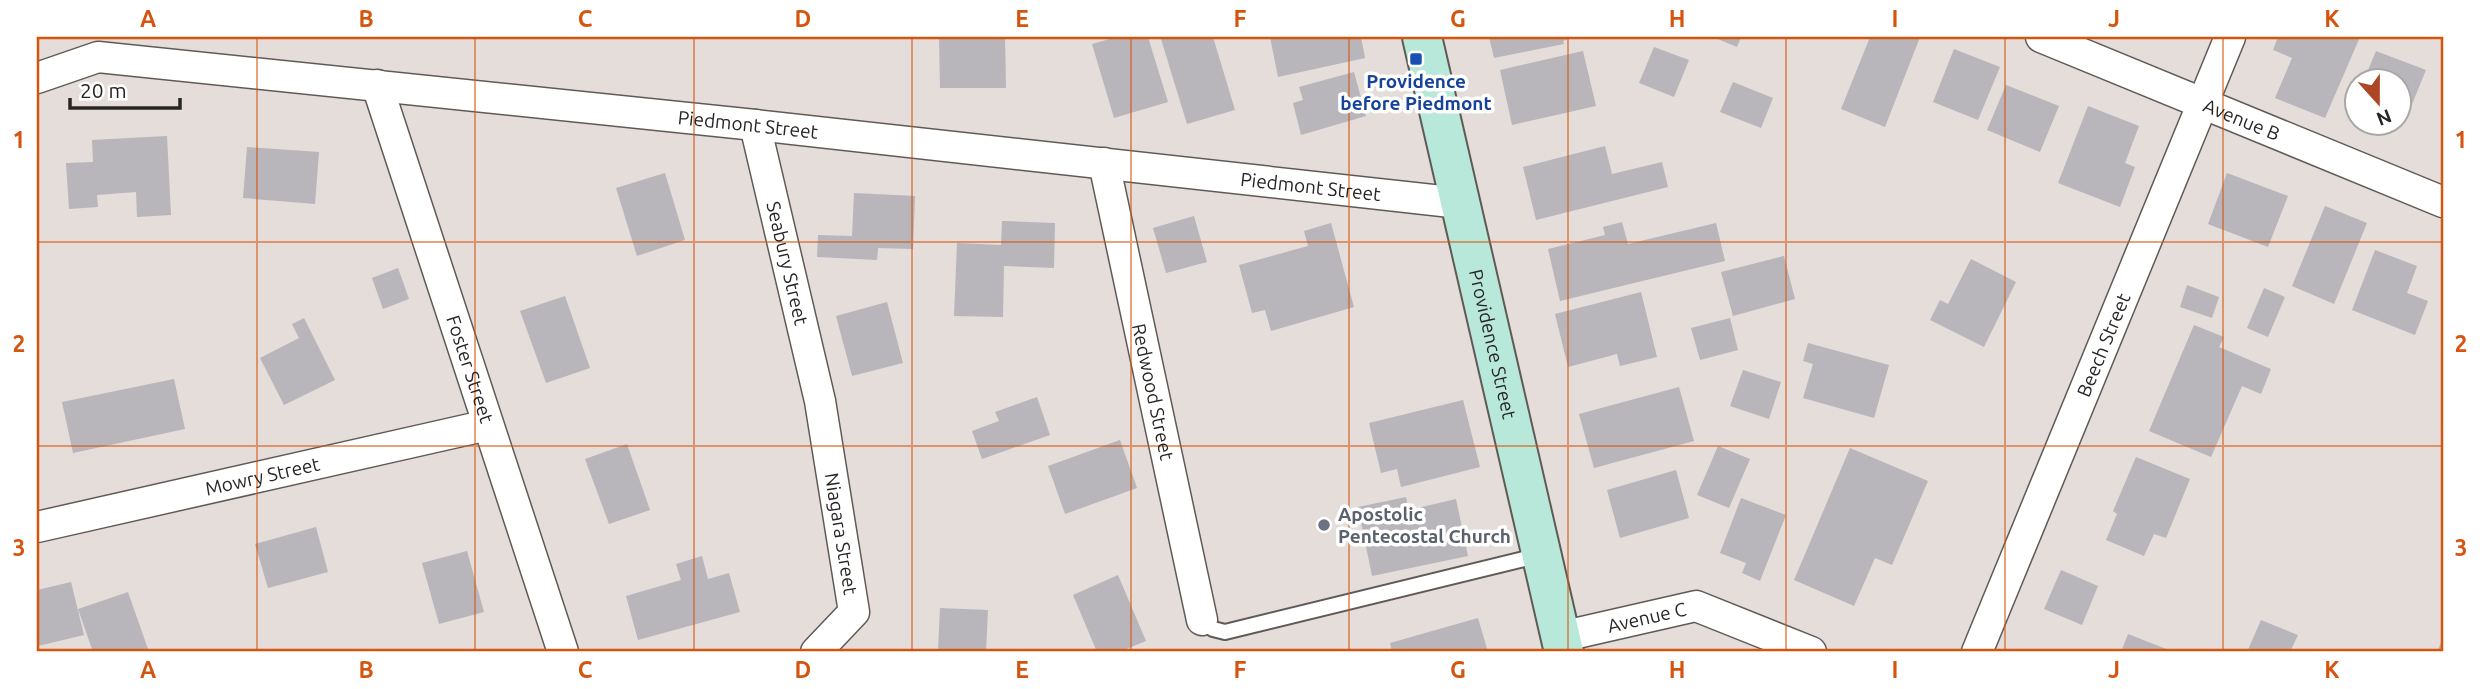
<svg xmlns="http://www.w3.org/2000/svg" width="2480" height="689" font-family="Ubuntu,sans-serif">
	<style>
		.building { fill: #b8b5bb }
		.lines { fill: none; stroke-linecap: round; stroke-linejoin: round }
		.service-casing { stroke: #605a56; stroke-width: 18 }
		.minor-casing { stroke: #605a56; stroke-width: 33 }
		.secondary-casing { stroke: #605a56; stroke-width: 42 }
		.service { stroke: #fff; stroke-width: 14 }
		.minor { stroke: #fff; stroke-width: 30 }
		.secondary { stroke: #b8e8d9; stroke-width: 38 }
		.grid { fill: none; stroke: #d5540e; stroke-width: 2; stroke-opacity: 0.55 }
		.transit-dot { fill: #1a4fb4; stroke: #fff; stroke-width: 2.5 }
		.worship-dot { fill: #6b7280; stroke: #fff; stroke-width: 2.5 }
		.labels { text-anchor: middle; stroke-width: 7; stroke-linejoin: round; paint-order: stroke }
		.transit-label { font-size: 19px; font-weight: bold; fill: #164399; stroke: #fff }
		.street-label { font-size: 19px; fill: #282624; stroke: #fff }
		.worship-label { font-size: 19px; font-weight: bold; fill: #5b616d; stroke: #fff; text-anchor: start }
		.neatline { fill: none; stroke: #d5540e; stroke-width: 2.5 }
		.grid-label { font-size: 23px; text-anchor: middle; font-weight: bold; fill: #d5540e }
	</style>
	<rect width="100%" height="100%" fill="#e4ddd9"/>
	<g class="building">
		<path d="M939 37H1005L1006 88H940Z"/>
		<path d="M1117 37H1148L1168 102 1114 118 1092 44Z"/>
		<path d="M1168 37H1213L1235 110 1187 124 1161 39Z"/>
		<path d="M1270 37H1361L1365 58 1278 77Z"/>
		<path d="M1489 37H1574L1563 41 1564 44 1494 58Z"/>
		<path d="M1713 37H1741L1737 47Z"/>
		<path d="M1870 37H1920L1885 127 1841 109Z"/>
		<path d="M2278 37H2360L2325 118 2275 98 2292 58 2273 50Z"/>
		<path d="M1654 47 1689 60 1674 97 1639 83Z"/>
		<path d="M1954 49 2000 67 1978 120 1933 102Z"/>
		<path d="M1583 51 1596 106 1512 125 1500 70Z"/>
		<path d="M2376 51 2426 70 2406 119 2400 116V80H2364Z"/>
		<path d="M1354 72 1366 116 1301 135 1293 103 1303 100 1299 87Z"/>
		<path d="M1733 82 1773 98 1761 128 1720 112Z"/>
		<path d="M2006 85 2059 106 2040 152 1987 130Z"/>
		<path d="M2088 106 2139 126 2125 163 2135 167 2120 207 2058 183Z"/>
		<path d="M167 136 171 215 137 217 136 192 97 195 98 207 69 209 66 163 93 162 92 140Z"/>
		<path d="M1605 146 1612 174 1662 162 1668 187 1536 220 1523 167Z"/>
		<path d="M247 147 319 152 315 204 243 198Z"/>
		<path d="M665 173 685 240 637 256 616 188Z"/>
		<path d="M2227 173 2288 196 2268 247 2208 224Z"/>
		<path d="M854 193 915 196 913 249 878 248 877 260 817 257 818 235 852 236Z"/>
		<path d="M2325 206 2367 223 2334 304 2292 286Z"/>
		<path d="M1194 216 1207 262 1166 273 1153 228Z"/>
		<path d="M1002 221 1055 223 1054 268 1004 266 1003 317 954 316 957 243 1001 245Z"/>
		<path d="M1622 222 1628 244 1716 223 1725 261 1560 301 1548 249 1605 235 1603 227Z"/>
		<path d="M1331 223 1354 307 1271 331 1265 310 1252 313 1239 265 1308 246 1304 231Z"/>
		<path d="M2375 250 2417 266 2407 293 2428 301 2415 335 2352 310Z"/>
		<path d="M1784 256 1795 299 1733 316 1721 272Z"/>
		<path d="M1971 259 2016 282 1984 347 1930 320 1940 300 1948 304Z"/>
		<path d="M398 268 409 299 383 309 372 278Z"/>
		<path d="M2187 285 2219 297 2212 318 2180 307Z"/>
		<path d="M2264 288 2285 297 2268 337 2247 328Z"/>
		<path d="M1641 292 1657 357 1620 366 1617 354 1568 367 1555 314Z"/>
		<path d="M565 296 590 368 546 383 520 311Z"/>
		<path d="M887 302 903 363 852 376 836 316Z"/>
		<path d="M304 318 335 380 284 405 260 358 299 338 292 324Z"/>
		<path d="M1730 318 1738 350 1700 360 1691 328Z"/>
		<path d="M2194 325 2224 337 2219 347 2271 369 2261 394 2242 386 2211 457 2149 431Z"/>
		<path d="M1808 343 1889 365 1874 418 1803 398 1813 364 1803 361Z"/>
		<path d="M1743 370 1781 382 1769 419 1730 406Z"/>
		<path d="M174 379 185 429 73 453 62 402Z"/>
		<path d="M1679 387 1694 441 1594 468 1579 414Z"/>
		<path d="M1037 397 1050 435 982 459 972 431 999 421 995 412Z"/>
		<path d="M1463 400 1480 467 1401 487 1397 469 1381 473 1369 423Z"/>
		<path d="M1120 440 1137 488 1065 514 1048 466Z"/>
		<path d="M627 444 650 510 609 524 585 459Z"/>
		<path d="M1718 446 1750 459 1729 508 1697 495Z"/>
		<path d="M1850 448 1928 481 1892 565 1875 558 1854 606 1794 580Z"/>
		<path d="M2136 457 2190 479 2166 538 2154 534 2144 556 2106 540 2117 514 2113 511Z"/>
		<path d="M1676 470 1689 518 1620 538 1607 490Z"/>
		<path d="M1406 497 1409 510 1456 499 1468 556 1372 576 1358 507Z"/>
		<path d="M1741 498 1786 515 1760 581 1742 573 1746 563 1720 553Z"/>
		<path d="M316 527 328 572 268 588 255 544Z"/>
		<path d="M467 551 484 612 439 624 422 563Z"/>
		<path d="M702 556 708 579 729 573 740 612 638 640 626 596 681 580 676 564Z"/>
		<path d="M2061 570 2098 586 2082 625 2044 609Z"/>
		<path d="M1118 575 1146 641 1119 652H1097L1073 595Z"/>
		<path d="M71 582 84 635 38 646 37 590Z"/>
		<path d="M128 592 149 652H93L78 609Z"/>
		<path d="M940 608 988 610 986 652H938Z"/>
		<path d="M1478 618 1488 652H1392L1390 643Z"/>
		<path d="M2261 620 2298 635 2290 652H2247Z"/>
		<path d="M2128 634 2174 652H2121Z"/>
		<path d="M2443 638V652H2437Z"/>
	</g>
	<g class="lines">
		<defs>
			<path id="service" d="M1202 620 1213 629 1225 632 1540 555"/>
			<g id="minor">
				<path id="s1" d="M2041 37 2443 202"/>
				<path id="s2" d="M37 78 98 57 755 125 1460 203"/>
				<path id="s3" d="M377 85 563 652"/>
				<path id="s4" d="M755 125 820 401 854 612 816 652"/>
				<path id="s5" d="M1104 163 1202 620"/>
				<path id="s6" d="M37 527 488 425"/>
				<path id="s7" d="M1560 637 1696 606 1811 652"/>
				<path id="s8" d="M1977 652 2230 37"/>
			</g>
			<g id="secondary">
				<path id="s9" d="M1422 37 1564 652"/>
			</g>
		</defs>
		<use href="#service" class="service-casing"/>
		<use href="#minor" class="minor-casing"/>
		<use href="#secondary" class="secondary-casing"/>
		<use href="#service" class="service"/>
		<use href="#minor" class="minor"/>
		<use href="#secondary" class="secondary"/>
	</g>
	<path class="grid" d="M257 37V652M475 37V652M694 37V652M912 37V652M1131 37V652M1349 37V652M1568 37V652M1786 37V652M2005 37V652M2223 37V652M37 242H2443M37 446H2443"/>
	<rect class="transit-dot" x="1409" y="52" width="14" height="14" rx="3.5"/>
	<circle class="worship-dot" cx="1324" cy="525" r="7"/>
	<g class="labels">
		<g class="transit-label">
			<text x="1416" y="88">Providence<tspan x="1416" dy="22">before Piedmont</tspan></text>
		</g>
		<g class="street-label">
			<text dy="7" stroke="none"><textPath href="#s1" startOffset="217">Avenue B</textPath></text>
			<text dy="7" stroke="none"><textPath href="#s2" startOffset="718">Piedmont Street</textPath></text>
			<text dy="7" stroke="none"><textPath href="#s2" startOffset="1284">Piedmont Street</textPath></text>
			<text dy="7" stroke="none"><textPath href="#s4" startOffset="142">Seabury Street</textPath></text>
			<text dy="7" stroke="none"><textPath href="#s9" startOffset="315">Providence Street</textPath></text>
			<text dy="7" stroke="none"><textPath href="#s8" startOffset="332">Beech Street</textPath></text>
			<text dy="7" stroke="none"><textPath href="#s3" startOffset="299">Foster Street</textPath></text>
			<text dy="7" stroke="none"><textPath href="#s5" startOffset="234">Redwood Street</textPath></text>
			<text dy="7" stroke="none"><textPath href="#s6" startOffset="231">Mowry Street</textPath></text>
			<text dy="7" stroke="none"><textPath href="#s4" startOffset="418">Niagara Street</textPath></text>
			<text dy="7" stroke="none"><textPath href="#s7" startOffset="89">Avenue C</textPath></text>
		</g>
		<g class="worship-label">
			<text x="1338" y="521">Apostolic<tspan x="1338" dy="22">Pentecostal Church</tspan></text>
		</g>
	</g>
	<rect width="2480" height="689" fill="none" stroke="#ffffff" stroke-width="77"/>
	<g transform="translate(2378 102) rotate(159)"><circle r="33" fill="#ffffff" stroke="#a9a8a7" stroke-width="2"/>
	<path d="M0-5L12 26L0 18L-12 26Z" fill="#ae4623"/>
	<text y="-10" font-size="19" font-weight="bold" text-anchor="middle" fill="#282624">N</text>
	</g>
	<path d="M70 98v10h110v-10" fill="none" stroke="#282624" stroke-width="3.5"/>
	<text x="80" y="98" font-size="21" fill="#282624" stroke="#ffffff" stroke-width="5" paint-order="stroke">20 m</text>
	<rect x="38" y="38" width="2404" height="612" class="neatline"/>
	<g class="grid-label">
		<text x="148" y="27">A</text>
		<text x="366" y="27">B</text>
		<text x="585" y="27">C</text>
		<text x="803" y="27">D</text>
		<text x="1022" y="27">E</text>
		<text x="1240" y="27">F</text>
		<text x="1458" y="27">G</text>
		<text x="1677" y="27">H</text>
		<text x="1895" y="27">I</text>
		<text x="2114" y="27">J</text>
		<text x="2332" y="27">K</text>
		<text x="19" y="148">1</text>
		<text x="2461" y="148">1</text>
		<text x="19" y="352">2</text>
		<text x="2461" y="352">2</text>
		<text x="19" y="556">3</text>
		<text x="2461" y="556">3</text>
		<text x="148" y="678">A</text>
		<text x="366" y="678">B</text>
		<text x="585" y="678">C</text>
		<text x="803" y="678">D</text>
		<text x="1022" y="678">E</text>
		<text x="1240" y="678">F</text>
		<text x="1458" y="678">G</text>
		<text x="1677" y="678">H</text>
		<text x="1895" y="678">I</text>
		<text x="2114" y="678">J</text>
		<text x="2332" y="678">K</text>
	</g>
</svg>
